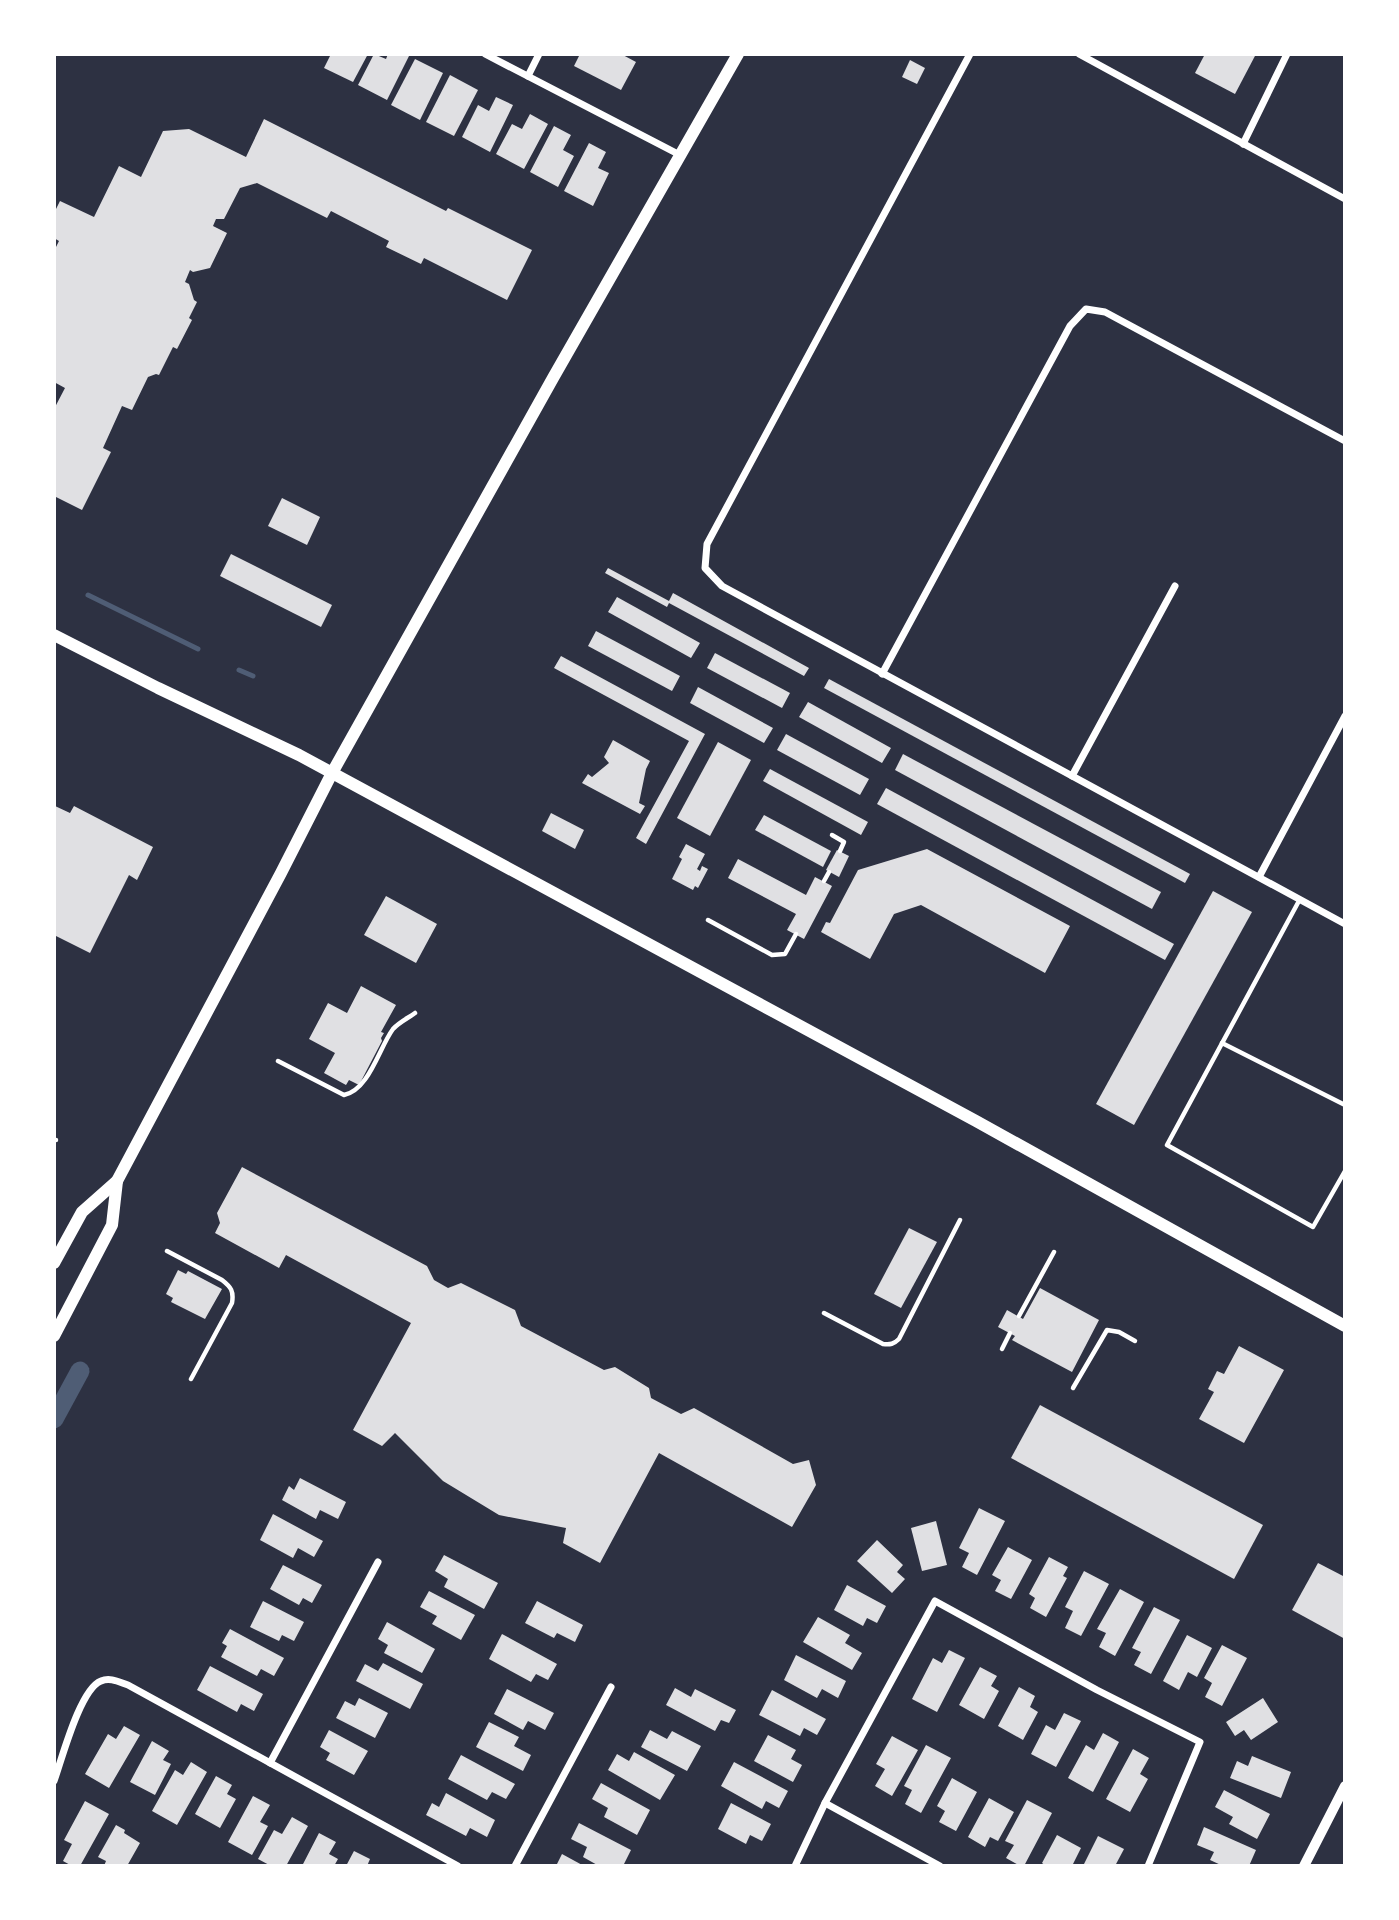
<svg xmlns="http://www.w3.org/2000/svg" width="1399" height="1920" font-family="'DM Sans',sans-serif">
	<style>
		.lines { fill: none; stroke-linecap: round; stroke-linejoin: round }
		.stream { stroke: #4f5d75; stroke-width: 5 }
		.canal { stroke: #4f5d75; stroke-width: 19 }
		.building { fill: #e0e0e3 }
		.service { stroke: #fff; stroke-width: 4.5 }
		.minor { stroke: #fff; stroke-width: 7 }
		.tertiary { stroke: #fff; stroke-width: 10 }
		.secondary { stroke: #fff; stroke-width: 12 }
	</style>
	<rect width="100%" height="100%" fill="#2d3142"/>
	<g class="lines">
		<g class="stream">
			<path d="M88 595 198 649"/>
			<path d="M239 670 253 676"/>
		</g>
		<path class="canal" d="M54 1419 80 1371"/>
	</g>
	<g class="building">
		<path d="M331 54H368L353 82 324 68Z"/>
		<path d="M374 54 386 59 388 54H410L387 100 358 85Z"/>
		<path d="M580 54H621L636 62 621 90 574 66Z"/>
		<path d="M1205 54H1256L1235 94 1195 73Z"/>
		<path d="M415 59 443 73 420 120 391 105Z"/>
		<path d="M910 60 925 68 917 84 902 77Z"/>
		<path d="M450 75 478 90 454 136 426 122Z"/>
		<path d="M496 97 513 105 490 152 462 137 478 105 489 111Z"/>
		<path d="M530 114 548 124 524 169 496 154 512 124 522 129Z"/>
		<path d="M264 119 446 211 448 208 532 250 507 300 424 258 421 264 386 247 389 241 331 211 327 218 257 183 240 188 224 219H216L213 226 227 233 210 268 193 272 190 270 185 282 189 284 194 300 197 302 189 318 192 320 177 349 173 347 159 375 156 374 148 377 132 410 122 406 103 448 111 452 82 510 54 496V409L65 388 54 382V251L59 241 54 238V213L60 201 94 217 119 166 141 177 163 131 189 129 246 157Z"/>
		<path d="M554 126 571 135 563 150 574 156 558 187 530 172Z"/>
		<path d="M589 143 606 152 598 168 609 173 593 206 564 191Z"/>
		<path d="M282 498 320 517 307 545 268 526Z"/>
		<path d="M231 554 332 605 321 627 220 576Z"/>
		<path d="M608 568 669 601 673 593 809 668 804 676 669 603 667 607 605 573Z"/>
		<path d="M617 597 700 643 691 658 608 612Z"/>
		<path d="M596 631 680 676 672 691 588 646Z"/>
		<path d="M715 653 790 693 782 708 707 668Z"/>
		<path d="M561 656 705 734 646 844 636 838 689 741 554 668Z"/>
		<path d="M829 679 1190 874 1185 883 824 688Z"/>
		<path d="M698 687 773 728 764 743 690 703Z"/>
		<path d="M808 702 891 748 882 763 799 717Z"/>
		<path d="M786 734 869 779 860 795 777 750Z"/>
		<path d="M613 740 650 761 646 769 639 803 645 806 640 814 582 783 588 774 592 777 609 763 604 757Z"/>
		<path d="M718 742 751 760 710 836 677 818Z"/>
		<path d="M903 754 1161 892 1152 909 895 770Z"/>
		<path d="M770 769 868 822 861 835 763 781Z"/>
		<path d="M886 788 1174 944 1165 960 877 804Z"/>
		<path d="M55 806 70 813 74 806 153 847 137 880 129 875 90 953 54 935Z"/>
		<path d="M551 813 584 830 575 849 542 831Z"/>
		<path d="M764 815 831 851 823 867 755 830Z"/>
		<path d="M686 844 705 854 697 869 700 871 702 866 708 869 698 888 695 886 693 890 672 879 682 859 679 857Z"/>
		<path d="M927 849 1070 926 1045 973 921 905 894 914 870 959 821 932 826 922 830 923 858 870Z"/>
		<path d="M837 850 849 856 839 877 826 870Z"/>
		<path d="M738 859 806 895 815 877 832 886 804 939 787 930 796 914 728 878Z"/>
		<path d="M1213 891 1252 912 1134 1125 1096 1104Z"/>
		<path d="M386 896 437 924 416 963 364 935Z"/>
		<path d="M361 986 396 1005 381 1032 384 1033 381 1038 382 1041 359 1085 349 1080 346 1085 324 1073 335 1053 309 1039 328 1003 347 1013Z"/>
		<path d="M242 1167 427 1266 434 1280 448 1288 461 1283 515 1310 521 1326 604 1370 615 1367 649 1388 651 1398 681 1414 694 1408 793 1464 809 1460 816 1485 792 1527 659 1453 600 1563 563 1543 566 1528 499 1515 443 1481 395 1433 382 1446 353 1430 411 1323 286 1255 279 1268 215 1233 220 1223 217 1213Z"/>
		<path d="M909 1228 937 1242 901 1308 874 1294Z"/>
		<path d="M178 1270 186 1274 188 1271 222 1289 205 1319 171 1302 173 1298 166 1294Z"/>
		<path d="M1040 1288 1099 1320 1072 1372 1012 1340 1015 1336 998 1327 1007 1310 1023 1319Z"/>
		<path d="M1239 1346 1284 1370 1244 1443 1199 1419 1214 1392 1208 1389 1217 1371 1224 1374Z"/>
		<path d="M1040 1405 1263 1525 1234 1579 1011 1458Z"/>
		<path d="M300 1478 346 1502 338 1519 320 1510 316 1519 282 1500 289 1486 294 1490Z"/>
		<path d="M979 1508 1005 1521 977 1575 962 1567 969 1553 959 1548Z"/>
		<path d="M273 1514 323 1541 314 1557 298 1548 293 1558 260 1540Z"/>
		<path d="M936 1521 947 1565 922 1571 911 1528Z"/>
		<path d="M877 1540 903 1565 897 1572 905 1579 892 1593 857 1561Z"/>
		<path d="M1008 1547 1032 1560 1011 1599 995 1591 1001 1580 992 1575Z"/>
		<path d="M444 1555 498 1583 484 1609 444 1587 448 1579 435 1571Z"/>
		<path d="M1049 1557 1068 1567 1063 1576 1067 1578 1046 1617 1030 1608 1035 1598 1029 1594Z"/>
		<path d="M1318 1563 1345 1577V1639L1292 1610Z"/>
		<path d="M283 1565 322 1585 312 1603 303 1598 299 1605 270 1589Z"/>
		<path d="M1084 1571 1109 1584 1081 1636 1065 1628 1073 1611 1065 1607Z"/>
		<path d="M847 1585 886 1606 877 1623 867 1618 863 1626 834 1610Z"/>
		<path d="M1120 1589 1144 1602 1115 1656 1099 1647 1106 1633 1097 1629Z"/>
		<path d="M429 1591 475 1615 461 1640 432 1624 437 1616 420 1607Z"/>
		<path d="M263 1601 304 1622 294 1641 282 1635 279 1641 250 1627Z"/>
		<path d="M537 1601 583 1625 575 1642 557 1633 554 1638 525 1623Z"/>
		<path d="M1154 1607 1180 1620 1151 1674 1134 1665 1141 1652 1132 1648Z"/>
		<path d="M818 1617 850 1635 845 1643 862 1653 852 1670 803 1642Z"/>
		<path d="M387 1622 435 1649 422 1673 384 1653 388 1645 378 1639Z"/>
		<path d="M230 1629 284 1658 274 1676 261 1669 257 1676 221 1657 227 1646 222 1643Z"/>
		<path d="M502 1634 557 1664 548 1680 536 1674 531 1682 489 1659Z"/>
		<path d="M1187 1635 1212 1648 1197 1677 1188 1672 1179 1690 1163 1681Z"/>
		<path d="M1222 1645 1247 1658 1222 1706 1205 1697 1212 1683 1204 1678Z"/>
		<path d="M949 1650 965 1658 937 1712 912 1699 933 1658 942 1663Z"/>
		<path d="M796 1655 846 1681 838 1698 822 1689 817 1698 784 1680Z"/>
		<path d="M383 1663 423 1684 410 1709 356 1681 365 1664 378 1671Z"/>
		<path d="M210 1666 263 1694 254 1711 241 1704 237 1712 197 1690Z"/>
		<path d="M980 1667 997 1676 991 1686 999 1691 984 1719 959 1705Z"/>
		<path d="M1019 1687 1035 1696 1030 1707 1038 1712 1023 1740 998 1726Z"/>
		<path d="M675 1688 691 1697 695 1689 736 1710 729 1723 721 1720 715 1731 666 1705Z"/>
		<path d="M507 1689 554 1713 545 1730 528 1721 523 1730 494 1714Z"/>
		<path d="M772 1690 826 1719 817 1735 804 1728 800 1736 759 1715Z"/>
		<path d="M359 1698 388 1713 375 1738 336 1718 345 1701 355 1706Z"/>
		<path d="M1263 1698 1278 1722 1251 1740 1244 1730 1235 1736 1226 1722Z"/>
		<path d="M1064 1713 1081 1721 1056 1767 1031 1754 1046 1725 1055 1730Z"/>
		<path d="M489 1722 519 1737 514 1746 531 1755 523 1771 476 1747Z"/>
		<path d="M124 1726 140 1735 109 1788 85 1774 108 1734 116 1739Z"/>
		<path d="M329 1730 368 1751 354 1775 326 1760 330 1753 320 1747Z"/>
		<path d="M650 1730 667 1739 672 1731 701 1746 687 1771 641 1747Z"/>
		<path d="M1103 1733 1119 1742 1093 1792 1068 1778 1086 1745 1094 1750Z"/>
		<path d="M768 1735 796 1750 791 1759 802 1765 793 1782 754 1761Z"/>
		<path d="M892 1736 918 1750 892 1796 875 1786 885 1769 876 1764Z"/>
		<path d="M152 1741 169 1751 163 1760 171 1764 155 1795 130 1782Z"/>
		<path d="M926 1745 951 1758 921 1813 905 1804 912 1790 904 1786Z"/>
		<path d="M1133 1749 1149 1758 1140 1774 1148 1779 1130 1812 1106 1799Z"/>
		<path d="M634 1752 675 1775 660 1800 608 1770 617 1754 629 1761Z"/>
		<path d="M461 1755 515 1784 506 1799 492 1792 487 1800 448 1779Z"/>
		<path d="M1252 1756 1291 1772 1281 1798 1230 1778 1237 1761 1248 1766Z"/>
		<path d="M191 1762 207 1772 177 1825 152 1811 175 1770 183 1775Z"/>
		<path d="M734 1762 788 1791 779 1808 766 1801 762 1809 721 1786Z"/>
		<path d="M216 1776 232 1785 227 1794 236 1799 220 1828 195 1814Z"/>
		<path d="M952 1778 977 1792 956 1831 939 1822 945 1811 937 1806Z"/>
		<path d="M601 1783 650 1810 637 1835 604 1817 608 1808 592 1799Z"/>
		<path d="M1224 1790 1270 1814 1257 1839 1229 1824 1233 1817 1215 1807Z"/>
		<path d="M446 1793 495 1820 487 1837 470 1828 466 1836 426 1815 432 1803 439 1807Z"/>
		<path d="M253 1796 270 1805 260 1822 268 1826 252 1855 228 1842Z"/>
		<path d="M989 1798 1014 1812 998 1841 990 1837 985 1847 968 1837Z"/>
		<path d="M1027 1800 1052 1813 1024 1866H1020L1006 1858 1014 1845 1005 1841Z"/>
		<path d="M85 1801 109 1814 80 1866H72L63 1861 72 1844 64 1840Z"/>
		<path d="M731 1803 771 1824 762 1841 750 1835 746 1844 718 1829Z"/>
		<path d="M292 1817 308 1826 286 1866H271L258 1859 274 1830 282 1834Z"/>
		<path d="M579 1823 631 1850 623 1866H599L583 1857 587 1847 571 1839Z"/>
		<path d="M116 1825 125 1830 124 1833 140 1843 127 1866H104L106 1861 98 1857Z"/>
		<path d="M1204 1827 1256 1850 1249 1866H1223L1210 1860 1214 1852 1197 1845Z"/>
		<path d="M319 1833 336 1842 329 1854 338 1859 334 1866H302Z"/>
		<path d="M1057 1835 1081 1848 1072 1866H1046L1042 1863Z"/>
		<path d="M1098 1836 1124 1849 1115 1866H1083Z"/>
		<path d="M354 1851 370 1859 367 1866H346Z"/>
		<path d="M562 1854 584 1866H556Z"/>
	</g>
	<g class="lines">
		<g class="service">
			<path d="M832 835 844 842 840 851"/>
			<path d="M824 881 829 872"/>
			<path d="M1300 899 1167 1145 1313 1227 1345 1171"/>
			<path d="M708 920 772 955 785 954 796 934"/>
			<path d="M1222 1043 1345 1105"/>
			<path d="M278 1061 344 1095C369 1090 379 1048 393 1029 398 1023 408 1018 415 1013"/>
			<path d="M54 1140H56"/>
			<path d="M167 1251 222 1280C231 1287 234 1291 232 1303L191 1379"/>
			<path d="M824 1313 883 1344C890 1345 894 1344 899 1339L960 1220"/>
			<path d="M1019 1316 1054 1252"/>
			<path d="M1002 1349 1010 1333"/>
			<path d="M1073 1388 1107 1330 1119 1332 1135 1341"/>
		</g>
		<g class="minor">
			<path d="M485 54 680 155"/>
			<path d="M970 54 707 544 705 568 722 586 1345 924"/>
			<path d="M1079 54 1345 199"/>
			<path d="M528 76 539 54"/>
			<path d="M1243 144 1287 54"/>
			<path d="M882 674 1070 326 1086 309 1105 312 1345 441"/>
			<path d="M1072 776 1175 586"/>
			<path d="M1259 877 1345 716"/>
			<path d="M270 1763 378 1562"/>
			<path d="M54 1781C62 1759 80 1689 101 1681 110 1677 119 1682 128 1685L458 1866"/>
			<path d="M825 1803 940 1866"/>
			<path d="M515 1866 611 1687"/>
			<path d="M795 1866 825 1803 935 1601 1097 1690 1200 1742 1148 1866"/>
		</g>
		<path class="tertiary" d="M1304 1866 1345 1786"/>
		<g class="secondary">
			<path d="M54 635 158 688 299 755 976 1121 1345 1326"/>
			<path d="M54 1263 82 1212 117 1181 281 873 332 773 553 378 738 54"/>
			<path d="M54 1336 112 1225 117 1181"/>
		</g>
	</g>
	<rect width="1399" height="1920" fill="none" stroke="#ffffff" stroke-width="112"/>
</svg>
